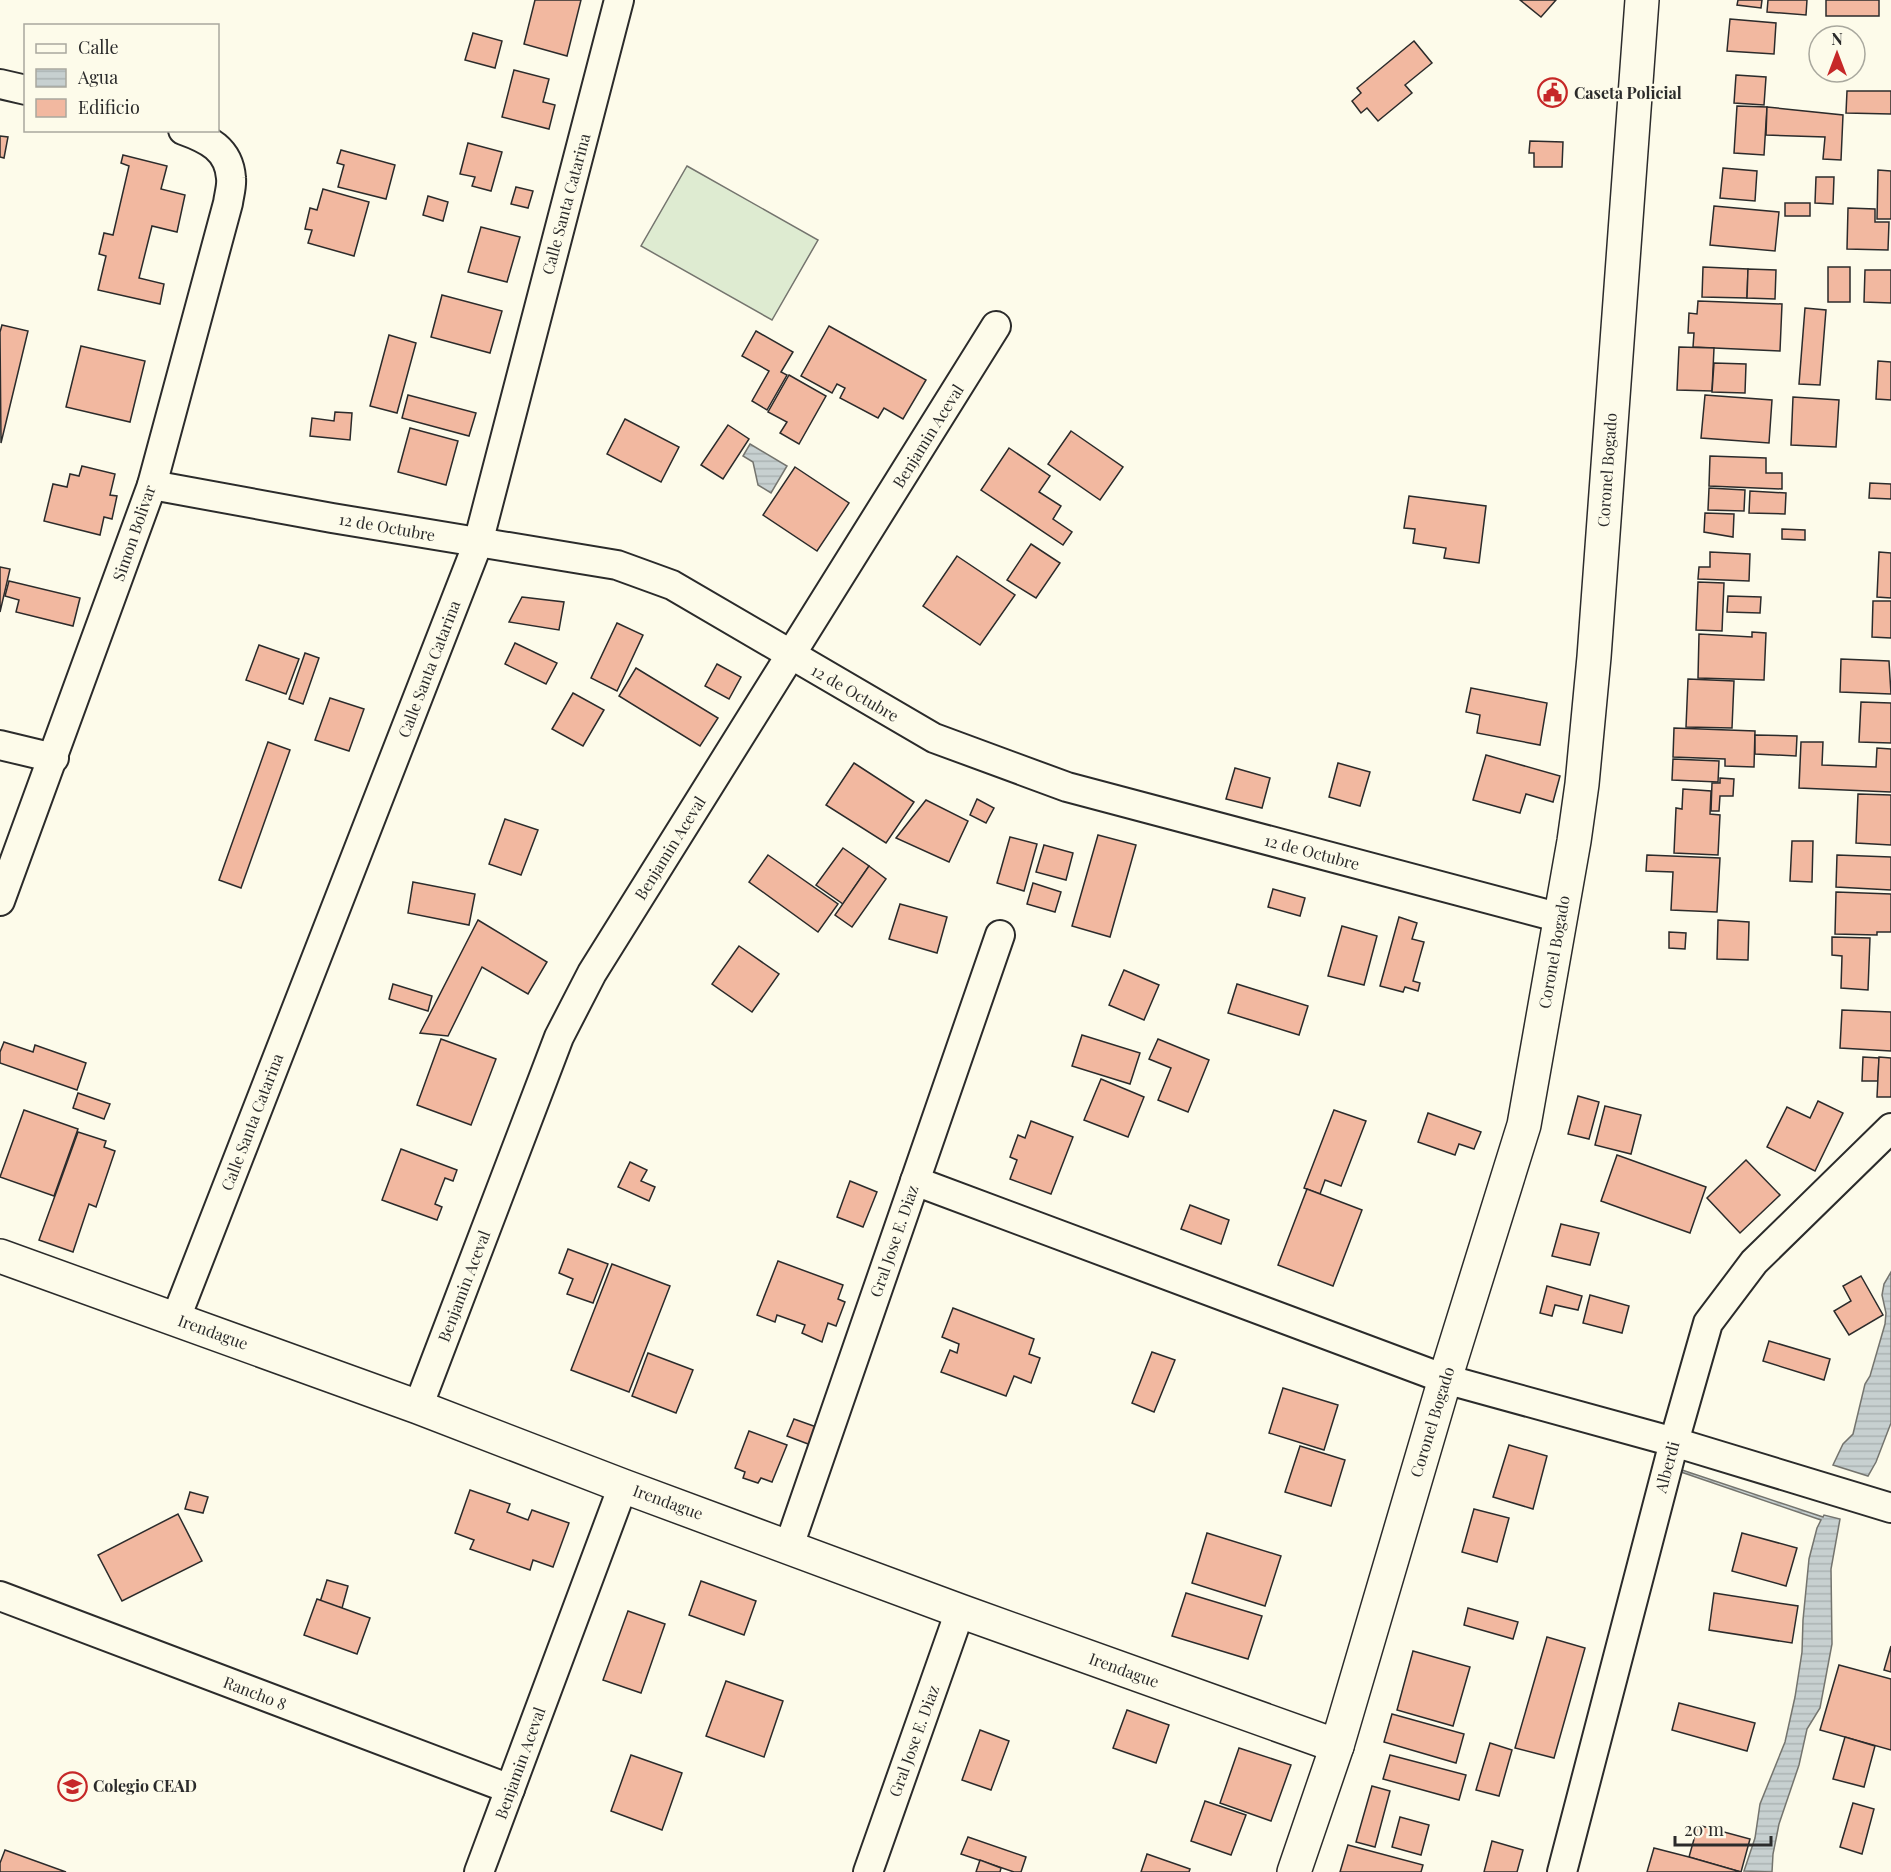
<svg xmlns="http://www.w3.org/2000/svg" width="1891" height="1872" font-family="'Playfair Display',serif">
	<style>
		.pitch { fill: #deebd1; stroke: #74746e; stroke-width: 1.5 }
		.water { fill: url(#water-rules); stroke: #74746e; stroke-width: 1.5 }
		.building { fill: #f2b8a0; stroke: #2b2b2b; stroke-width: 1.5 }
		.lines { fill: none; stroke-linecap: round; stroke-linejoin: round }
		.minor-casing { stroke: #2b2b2b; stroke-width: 32 }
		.tertiary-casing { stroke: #2b2b2b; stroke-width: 36 }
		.minor { stroke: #fdfbea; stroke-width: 28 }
		.tertiary { stroke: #fdfbea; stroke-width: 33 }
		.labels { text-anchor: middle; stroke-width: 4.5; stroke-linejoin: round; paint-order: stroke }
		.poi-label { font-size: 16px; font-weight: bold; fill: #2b2b2b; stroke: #fdfbea; text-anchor: start }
		.street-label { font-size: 16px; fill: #2b2b2b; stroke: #fdfbea }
	</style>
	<defs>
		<pattern id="water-rules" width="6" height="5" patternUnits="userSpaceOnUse" patternTransform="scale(1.5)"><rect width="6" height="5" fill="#c7d0d0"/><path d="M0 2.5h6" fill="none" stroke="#abb3b3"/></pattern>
	</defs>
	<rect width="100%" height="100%" fill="#fdfbea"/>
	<path class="pitch" d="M687 166 818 240 772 320 641 246Z"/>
	<g class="water">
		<path d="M750 444 787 466 771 493 758 485 753 462 743 456Z"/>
		<path d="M1891 1272V1423L1876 1462 1868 1476 1833 1465 1843 1444 1853 1434 1865 1384 1870 1376 1885 1324 1886 1313 1882 1295 1884 1284Z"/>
		<path d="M1682 1470 1823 1517 1824 1515 1840 1519 1831 1569 1832 1644 1820 1708 1807 1729 1799 1765 1779 1824 1773 1854 1772 1872 1744 1871 1755 1838 1760 1804 1785 1742 1795 1697 1802 1652 1803 1620 1809 1559 1817 1528 1821 1520 1681 1472Z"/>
	</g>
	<g class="building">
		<path d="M535 0H581L567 56 524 44Z"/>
		<path d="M1520 0H1556L1541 17Z"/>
		<path d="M1738 0H1762L1761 8 1737 5Z"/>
		<path d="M1768 0H1807L1806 15 1767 12Z"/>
		<rect x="1826" y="0" width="53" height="16"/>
		<path d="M1730 19 1776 23 1774 54 1727 51Z"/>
		<path d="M473 33 502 41 495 68 465 60Z"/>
		<path d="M1414 41 1432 63 1405 85 1412 93 1378 121 1367 108 1361 113 1352 101 1361 93 1357 88Z"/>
		<path d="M514 70 549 79 543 102 555 105 549 129 502 117Z"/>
		<path d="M1736 75 1766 77 1764 105 1734 103Z"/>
		<path d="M1847 91H1891V114L1846 113Z"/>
		<path d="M1737 106 1767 107 1764 155 1734 153Z"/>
		<path d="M1767 107 1843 115 1841 160 1823 159 1825 137 1766 135Z"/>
		<path d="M0 136 8 137 4 158 0 157Z"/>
		<path d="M1530 141 1563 142 1562 167H1534V153H1529Z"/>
		<path d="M468 143 502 152 491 191 472 186 475 177 460 174Z"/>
		<path d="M341 150 395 165 386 199 338 187 344 165 337 163Z"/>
		<path d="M123 155 167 166 161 189 185 195 177 232 152 226 139 278 164 284 160 304 98 290 106 256 99 254 104 233 113 235 129 166 121 163Z"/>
		<path d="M1723 168 1757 171 1755 201 1720 198Z"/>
		<path d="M1878 170 1891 171V219H1877Z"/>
		<path d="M1816 177H1834L1833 204 1815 203Z"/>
		<path d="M516 187 533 191 528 208 511 204Z"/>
		<path d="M323 189 369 202 354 256 308 243 312 230 305 229 310 208 317 210Z"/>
		<path d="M428 196 448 202 443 221 423 215Z"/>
		<rect x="1785" y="203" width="25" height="13"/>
		<path d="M1714 206 1779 212 1775 251 1710 245Z"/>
		<path d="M1848 208 1875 209V222H1889L1888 250 1847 249Z"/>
		<path d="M481 227 520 237 507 282 468 272Z"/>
		<path d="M1703 267 1748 269 1747 298 1702 297Z"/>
		<rect x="1828" y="267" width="22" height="35"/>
		<path d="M1748 269 1776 270 1775 299 1747 298Z"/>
		<path d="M1865 270H1891V303L1864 302Z"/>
		<path d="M442 295 502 311 490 353 431 337Z"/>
		<path d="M1698 301 1782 304 1780 351 1693 347 1694 333H1688L1689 313 1697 314Z"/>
		<path d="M1805 308 1826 310 1820 385 1799 384Z"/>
		<path d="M2 325 28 331 1 443 0 332Z"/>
		<path d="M829 326 926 380 903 419 884 408 878 418 840 398 845 388 837 384 832 393 801 376Z"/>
		<path d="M756 331 793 352 781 372 787 375 767 410 752 401 769 371 742 356Z"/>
		<path d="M389 335 416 343 397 413 370 406Z"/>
		<path d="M81 346 145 361 130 422 66 407Z"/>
		<path d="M1679 347 1714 348 1712 391 1677 390Z"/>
		<path d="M1878 361 1891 362V400L1876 399Z"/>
		<path d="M1714 363 1746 364 1745 393 1712 392Z"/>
		<path d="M789 375 826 396 799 444 780 433 787 422 768 412Z"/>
		<path d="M408 395 476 413 469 436 402 418Z"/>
		<path d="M1705 395 1772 400 1769 443 1701 438Z"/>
		<path d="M1793 397 1839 400 1836 447 1791 445Z"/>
		<path d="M335 412 352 413 350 440 310 436 312 418 334 421Z"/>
		<path d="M625 419 679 447 661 482 607 454Z"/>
		<path d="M728 425 749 439 723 479 701 465Z"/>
		<path d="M410 428 458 441 446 485 398 472Z"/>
		<path d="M1071 431 1123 467 1100 500 1048 464Z"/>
		<path d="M1009 448 1050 476 1039 492 1061 506 1053 519 1072 532 1063 545 981 490Z"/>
		<path d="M1710 456 1766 458V473H1782V489L1709 486Z"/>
		<path d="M82 466 115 474 110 495 117 496 112 519 104 517 100 535 44 521 53 484 67 487 70 474 79 476Z"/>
		<path d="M795 467 849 503 817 551 763 515Z"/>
		<path d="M1870 483 1891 484V499L1869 498Z"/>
		<path d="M1709 488 1745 490 1744 511 1708 510Z"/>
		<path d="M1750 491 1786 493 1785 514 1749 513Z"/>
		<path d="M1409 496 1486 506 1479 563 1444 558 1446 548 1413 543 1415 529 1404 528Z"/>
		<path d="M1705 513 1734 514 1733 537 1704 532Z"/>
		<path d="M1782 529 1805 530V540L1782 539Z"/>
		<path d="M1031 544 1060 563 1036 598 1007 580Z"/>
		<path d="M1710 552 1750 554 1749 581 1698 579 1699 567H1710Z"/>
		<path d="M1879 552 1891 553V598L1877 597Z"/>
		<path d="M957 556 1015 595 980 645 923 606Z"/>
		<path d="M0 567 10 569 0 612Z"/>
		<path d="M9 581 80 598 73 626 16 612 19 600 5 596Z"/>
		<path d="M1698 582 1724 583 1722 631 1696 630Z"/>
		<path d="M1728 596 1761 597 1760 613 1727 612Z"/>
		<path d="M522 597 564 602 559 630 509 622Z"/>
		<path d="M1873 601H1891V638L1872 637Z"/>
		<path d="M617 623 643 635 617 691 591 678Z"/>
		<path d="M1752 632 1766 633 1764 680 1698 678 1699 634 1752 637Z"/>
		<path d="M515 643 557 663 546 684 505 664Z"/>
		<path d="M259 645 299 659 286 694 246 680Z"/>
		<path d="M305 653 319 658 303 704 289 699Z"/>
		<path d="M1841 659 1889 661 1891 694 1840 692Z"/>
		<path d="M717 664 741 677 729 699 705 686Z"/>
		<path d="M636 668 718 718 700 746 619 696Z"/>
		<path d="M1688 679 1734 681 1732 728 1686 727Z"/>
		<path d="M1471 688 1547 703 1540 745 1477 733 1480 715 1466 712Z"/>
		<path d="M573 693 604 710 583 746 552 729Z"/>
		<path d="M330 698 364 709 349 751 315 740Z"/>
		<path d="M1861 702 1891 703V743L1859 742Z"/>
		<path d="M1674 728 1755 731 1754 767 1725 766V759L1673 757Z"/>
		<path d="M1755 735 1797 736 1796 756 1755 754Z"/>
		<path d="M268 742 290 750 241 888 219 880Z"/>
		<path d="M1801 742H1823L1822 765 1876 767 1877 748 1891 749V792L1799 788Z"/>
		<path d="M1486 755 1560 776 1553 802 1526 794 1520 813 1473 800Z"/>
		<path d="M1673 759 1719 761 1718 782 1672 780Z"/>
		<path d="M854 763 914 802 886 843 826 805Z"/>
		<path d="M1338 763 1370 772 1360 806 1329 797Z"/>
		<path d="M1235 768 1270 778 1262 808 1226 799Z"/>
		<path d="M1720 778 1734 779 1733 796H1720L1719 811H1711L1712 783H1720Z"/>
		<path d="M1683 789 1711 791 1710 814 1720 815 1718 855 1674 853 1676 808 1682 809Z"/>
		<path d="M1858 794 1891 795V845L1856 843Z"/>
		<path d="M977 799 994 808 986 823 970 815Z"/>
		<path d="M926 800 968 821 949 862 896 838Z"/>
		<path d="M505 819 538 830 521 875 489 864Z"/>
		<path d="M1098 835 1136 845 1110 937 1072 926Z"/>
		<path d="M1010 837 1037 844 1024 891 997 883Z"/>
		<path d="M1792 841H1813L1812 882 1790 881Z"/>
		<path d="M1044 845 1073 853 1066 880 1036 872Z"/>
		<path d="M843 848 869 866 843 904 816 885Z"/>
		<path d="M768 855 838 904 818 932 749 882Z"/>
		<path d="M1647 855 1720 858 1717 912 1671 910 1673 872 1646 871Z"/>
		<path d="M1837 855 1891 857V890L1836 887Z"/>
		<path d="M869 866 886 879 852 927 835 915Z"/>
		<path d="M413 882 475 894 469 925 408 913Z"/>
		<path d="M1033 883 1061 892 1055 912 1027 904Z"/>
		<path d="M1273 889 1305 898 1300 916 1268 907Z"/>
		<path d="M1836 892 1891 894V932H1877V935L1835 934Z"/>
		<path d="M900 904 947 917 937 953 889 939Z"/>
		<path d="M1399 917 1417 923 1412 939 1424 942 1413 981 1420 983 1418 991 1405 987 1403 992 1380 986Z"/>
		<path d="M478 920 547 962 528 994 482 967 448 1036 420 1033Z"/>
		<path d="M1718 920 1749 922 1748 960 1717 959Z"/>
		<path d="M1342 926 1377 936 1364 985 1328 976Z"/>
		<path d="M1669 932 1686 933 1685 949 1669 948Z"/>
		<path d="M1832 937 1870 938 1868 990 1841 988 1842 956 1832 955Z"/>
		<path d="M739 946 779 974 752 1012 712 984Z"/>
		<path d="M1124 970 1159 985 1144 1020 1109 1005Z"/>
		<path d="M393 984 432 996 428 1011 389 999Z"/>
		<path d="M1237 984 1308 1006 1299 1035 1228 1013Z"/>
		<path d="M1842 1010 1891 1012V1051L1840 1048Z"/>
		<path d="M1082 1035 1140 1053 1130 1084 1072 1066Z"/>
		<path d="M441 1039 496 1059 471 1125 417 1105Z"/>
		<path d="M1158 1039 1209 1060 1188 1112 1158 1100 1171 1068 1149 1059Z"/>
		<path d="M4 1042 33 1052 35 1045 86 1063 77 1090 0 1063V1052Z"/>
		<path d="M1863 1057 1879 1058 1878 1081H1862Z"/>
		<path d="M1879 1057 1891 1058V1097H1877Z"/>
		<path d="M1101 1079 1144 1097 1128 1137 1084 1120Z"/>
		<path d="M78 1093 110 1104 104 1119 73 1108Z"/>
		<path d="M1578 1096 1599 1102 1589 1139 1568 1134Z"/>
		<path d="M1818 1101 1843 1113 1815 1171 1767 1147 1787 1107 1810 1118Z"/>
		<path d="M1605 1106 1641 1115 1631 1154 1595 1145Z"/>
		<path d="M24 1110 78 1129 54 1196 0 1177Z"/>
		<path d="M1334 1110 1366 1121 1341 1186 1325 1180 1320 1194 1304 1188Z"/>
		<path d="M1428 1113 1481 1132 1474 1149 1459 1144 1455 1155 1418 1142Z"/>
		<path d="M1031 1121 1073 1137 1051 1194 1010 1179 1017 1160 1010 1157 1018 1135 1025 1138Z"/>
		<path d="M78 1132 106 1141 104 1147 115 1151 96 1207 89 1204 73 1252 39 1240Z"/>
		<path d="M401 1149 457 1170 453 1181 445 1178 435 1204 442 1207 437 1220 382 1200Z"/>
		<path d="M1617 1155 1706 1187 1690 1233 1601 1201Z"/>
		<path d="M1746 1160 1780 1195 1740 1233 1707 1198Z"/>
		<path d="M630 1162 647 1170 641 1181 655 1187 649 1201 618 1187Z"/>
		<path d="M850 1181 877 1192 863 1227 837 1217Z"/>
		<path d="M1307 1189 1362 1210 1333 1286 1278 1265Z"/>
		<path d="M1190 1205 1229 1220 1221 1244 1181 1229Z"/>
		<path d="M1561 1224 1599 1233 1590 1265 1552 1256Z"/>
		<path d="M568 1249 608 1264 593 1303 567 1294 573 1279 559 1273Z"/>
		<path d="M778 1261 843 1285 838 1299 845 1302 836 1326 828 1323 822 1342 802 1333 805 1325 777 1315 775 1322 757 1315Z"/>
		<path d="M612 1264 670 1286 629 1392 571 1370Z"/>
		<path d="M1861 1276 1883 1315 1849 1335 1834 1311 1851 1301 1843 1286Z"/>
		<path d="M1547 1286 1582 1296 1578 1310 1555 1305 1552 1316 1540 1313Z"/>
		<path d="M1590 1295 1629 1306 1622 1333 1583 1323Z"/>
		<path d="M953 1308 1034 1339 1029 1354 1040 1358 1031 1383 1014 1376 1006 1396 941 1372 950 1350 957 1353 959 1344 942 1337Z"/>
		<path d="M1769 1341 1830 1359 1824 1380 1763 1361Z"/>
		<path d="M1152 1352 1175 1360 1154 1412 1132 1403Z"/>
		<path d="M648 1353 693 1370 676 1413 632 1396Z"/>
		<path d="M1283 1388 1338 1405 1324 1450 1269 1433Z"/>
		<path d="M794 1419 822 1429 816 1447 787 1436Z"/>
		<path d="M749 1431 787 1445 772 1482 761 1478 758 1483 743 1478 745 1472 735 1468Z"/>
		<path d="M1509 1445 1547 1456 1533 1509 1493 1497Z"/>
		<path d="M1300 1446 1345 1460 1331 1506 1285 1492Z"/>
		<path d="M470 1490 510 1504 507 1512 528 1520 532 1510 569 1523 553 1567 533 1560 530 1570 470 1549 474 1540 455 1533Z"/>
		<path d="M190 1492 208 1497 203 1513 185 1509Z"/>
		<path d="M1474 1509 1509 1518 1497 1562 1462 1552Z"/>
		<path d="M178 1514 202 1561 122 1601 98 1555Z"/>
		<path d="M1207 1533 1281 1556 1265 1606 1192 1583Z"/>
		<path d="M1742 1533 1797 1548 1786 1586 1732 1571Z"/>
		<path d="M327 1580 348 1586 342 1608 320 1602Z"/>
		<path d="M701 1581 756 1601 744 1635 689 1615Z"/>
		<path d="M1186 1593 1262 1616 1248 1659 1172 1636Z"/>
		<path d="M1714 1593 1798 1606 1792 1643 1709 1630Z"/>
		<path d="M317 1599 370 1618 357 1654 304 1635Z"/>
		<path d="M1468 1608 1518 1622 1513 1639 1464 1625Z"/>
		<path d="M628 1611 665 1624 641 1693 603 1680Z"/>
		<path d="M1547 1637 1585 1648 1554 1758 1515 1748Z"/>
		<path d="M1891 1646V1672L1884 1670Z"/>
		<path d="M1413 1651 1470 1667 1453 1726 1397 1710Z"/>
		<path d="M1839 1665 1891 1679V1750L1820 1730Z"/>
		<path d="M726 1681 783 1701 764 1757 706 1736Z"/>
		<path d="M1679 1703 1755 1723 1747 1751 1672 1730Z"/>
		<path d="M1127 1710 1169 1725 1156 1763 1113 1748Z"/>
		<path d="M1392 1714 1464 1734 1456 1763 1384 1742Z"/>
		<path d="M980 1730 1009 1741 991 1790 962 1780Z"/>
		<path d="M1845 1737 1875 1746 1864 1787 1833 1779Z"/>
		<path d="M1490 1743 1512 1750 1499 1796 1476 1790Z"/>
		<path d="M1239 1748 1291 1765 1271 1821 1220 1803Z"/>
		<path d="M631 1755 682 1773 662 1830 611 1811Z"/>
		<path d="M1390 1755 1466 1775 1459 1800 1383 1779Z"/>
		<path d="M1372 1786 1390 1791 1375 1847 1356 1842Z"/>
		<path d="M1205 1801 1246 1815 1231 1855 1191 1841Z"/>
		<path d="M1853 1803 1874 1809 1862 1854 1840 1847Z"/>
		<path d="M1400 1817 1429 1825 1421 1855 1392 1847Z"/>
		<path d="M1698 1825 1750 1839 1741 1872 1689 1857Z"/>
		<path d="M968 1837 1026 1857 1021 1872H1014L961 1854Z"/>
		<path d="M1492 1841 1523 1850 1517 1872H1484Z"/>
		<path d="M1348 1845 1423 1865 1421 1872H1340Z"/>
		<path d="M1654 1848 1689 1857 1741 1872H1647Z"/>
		<path d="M5 1850 66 1872H0V1863Z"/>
		<path d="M1147 1854 1190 1869 1189 1872H1141Z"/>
		<path d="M980 1860 1001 1868 1000 1872H976Z"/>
	</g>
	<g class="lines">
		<defs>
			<g id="minor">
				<path d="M0 84 26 90"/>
				<path d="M152 485 332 518 617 565 672 585 934 738 1067 787 1561 918"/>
				<path d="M0 745 54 758"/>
				<path d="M0 901 152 485 228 203C229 195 232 186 231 178 229 149 208 139 183 130"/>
				<path d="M915 1181 1445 1379 1674 1442 1891 1508"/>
				<path d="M176 1318 478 543 619 0"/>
				<path d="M418 1407 559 1037 592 973 996 326"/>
				<path d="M789 1546 1000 935"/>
				<path d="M0 1596 510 1789"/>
				<path d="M479 1872 623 1486"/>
				<path d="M868 1872 960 1611"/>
				<path d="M1562 1872 1674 1442 1708 1323 1754 1262 1891 1128"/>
			</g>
			<g id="tertiary">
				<path d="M0 1256 418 1407 623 1486 960 1611 1337 1746"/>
				<path d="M1294 1872 1337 1746 1445 1379 1524 1125 1574 841 1582 784 1594 657 1642 0"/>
			</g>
		</defs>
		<use href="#minor" class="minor-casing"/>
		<use href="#tertiary" class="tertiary-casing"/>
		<use href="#minor" class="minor"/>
		<use href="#tertiary" class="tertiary"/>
	</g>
	<defs>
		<symbol id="civic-ring" viewBox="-11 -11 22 22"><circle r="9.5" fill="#fdfbea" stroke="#c62828" stroke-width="1.5"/><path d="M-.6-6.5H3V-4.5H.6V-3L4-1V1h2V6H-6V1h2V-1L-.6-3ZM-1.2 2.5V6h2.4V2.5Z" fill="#c62828"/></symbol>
		<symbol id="university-ring" viewBox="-11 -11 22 22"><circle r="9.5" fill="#fdfbea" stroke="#c62828" stroke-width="1.5"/><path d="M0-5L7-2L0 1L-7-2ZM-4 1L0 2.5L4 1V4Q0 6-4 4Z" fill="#c62828"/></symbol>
	</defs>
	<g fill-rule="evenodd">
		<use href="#civic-ring" x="1536" y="76" width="33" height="33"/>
		<use href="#university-ring" x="56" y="1770" width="33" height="33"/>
	</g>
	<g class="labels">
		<g class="poi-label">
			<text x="1574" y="99">Caseta Policial</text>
			<text x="93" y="1792">Colegio CEAD</text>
		</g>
		<g class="street-label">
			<text transform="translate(566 204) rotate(-75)" y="6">Calle Santa Catarina</text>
			<text transform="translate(928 436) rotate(-58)" y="6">Benjamin Aceval</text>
			<text transform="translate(1607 470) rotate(-86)" y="6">Coronel Bogado</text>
			<text transform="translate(387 527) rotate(10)" y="6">12 de Octubre</text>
			<text transform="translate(134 533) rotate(-71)" y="6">Simon Bolivar</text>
			<text transform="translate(429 669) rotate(-69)" y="6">Calle Santa Catarina</text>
			<text transform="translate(855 693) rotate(30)" y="6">12 de Octubre</text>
			<text transform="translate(670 848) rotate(-58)" y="6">Benjamin Aceval</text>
			<text transform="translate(1312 852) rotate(15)" y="6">12 de Octubre</text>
			<text transform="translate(1554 952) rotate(-80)" y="6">Coronel Bogado</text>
			<text transform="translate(252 1122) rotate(-69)" y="6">Calle Santa Catarina</text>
			<text transform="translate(894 1241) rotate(-71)" y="6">Gral Jose E. Diaz</text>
			<text transform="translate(464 1286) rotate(-69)" y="6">Benjamin Aceval</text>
			<text transform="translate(213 1332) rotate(20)" y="6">Irendague</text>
			<text transform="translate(1432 1422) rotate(-73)" y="6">Coronel Bogado</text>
			<text transform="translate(1667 1467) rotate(-75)" y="6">Alberdi</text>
			<text transform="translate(668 1502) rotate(20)" y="6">Irendague</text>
			<text transform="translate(1124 1670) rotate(20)" y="6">Irendague</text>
			<text transform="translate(255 1693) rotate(21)" y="6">Rancho 8</text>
			<text transform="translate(914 1741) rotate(-70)" y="6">Gral Jose E. Diaz</text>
			<text transform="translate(520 1763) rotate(-70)" y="6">Benjamin Aceval</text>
		</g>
	</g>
	<rect x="24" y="24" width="195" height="108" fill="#fdfbea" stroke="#a9a89e" stroke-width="1.5"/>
	<rect x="36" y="44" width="30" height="9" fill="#fdfbea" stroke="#a9a89e" stroke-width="1.5"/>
	<text x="78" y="54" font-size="18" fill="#2b2b2b">Calle</text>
	<rect x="36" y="69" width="30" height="18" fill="url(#water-rules)" stroke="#a9a89e" stroke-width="1.5"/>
	<text x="78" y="84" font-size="18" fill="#2b2b2b">Agua</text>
	<rect x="36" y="99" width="30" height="18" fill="#f2b8a0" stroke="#a9a89e" stroke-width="1.5"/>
	<text x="78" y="114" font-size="18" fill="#2b2b2b">Edificio</text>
	<g transform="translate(1837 54)"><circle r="28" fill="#fdfbea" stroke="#a9a89e" stroke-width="1.5"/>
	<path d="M0-4.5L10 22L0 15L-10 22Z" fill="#c62828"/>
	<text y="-9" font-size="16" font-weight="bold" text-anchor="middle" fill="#2b2b2b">N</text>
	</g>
	<path d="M1675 1836v9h96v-9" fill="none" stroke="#2b2b2b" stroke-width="3"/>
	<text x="1684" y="1836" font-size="18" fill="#2b2b2b" stroke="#fdfbea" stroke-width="4.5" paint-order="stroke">20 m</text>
</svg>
